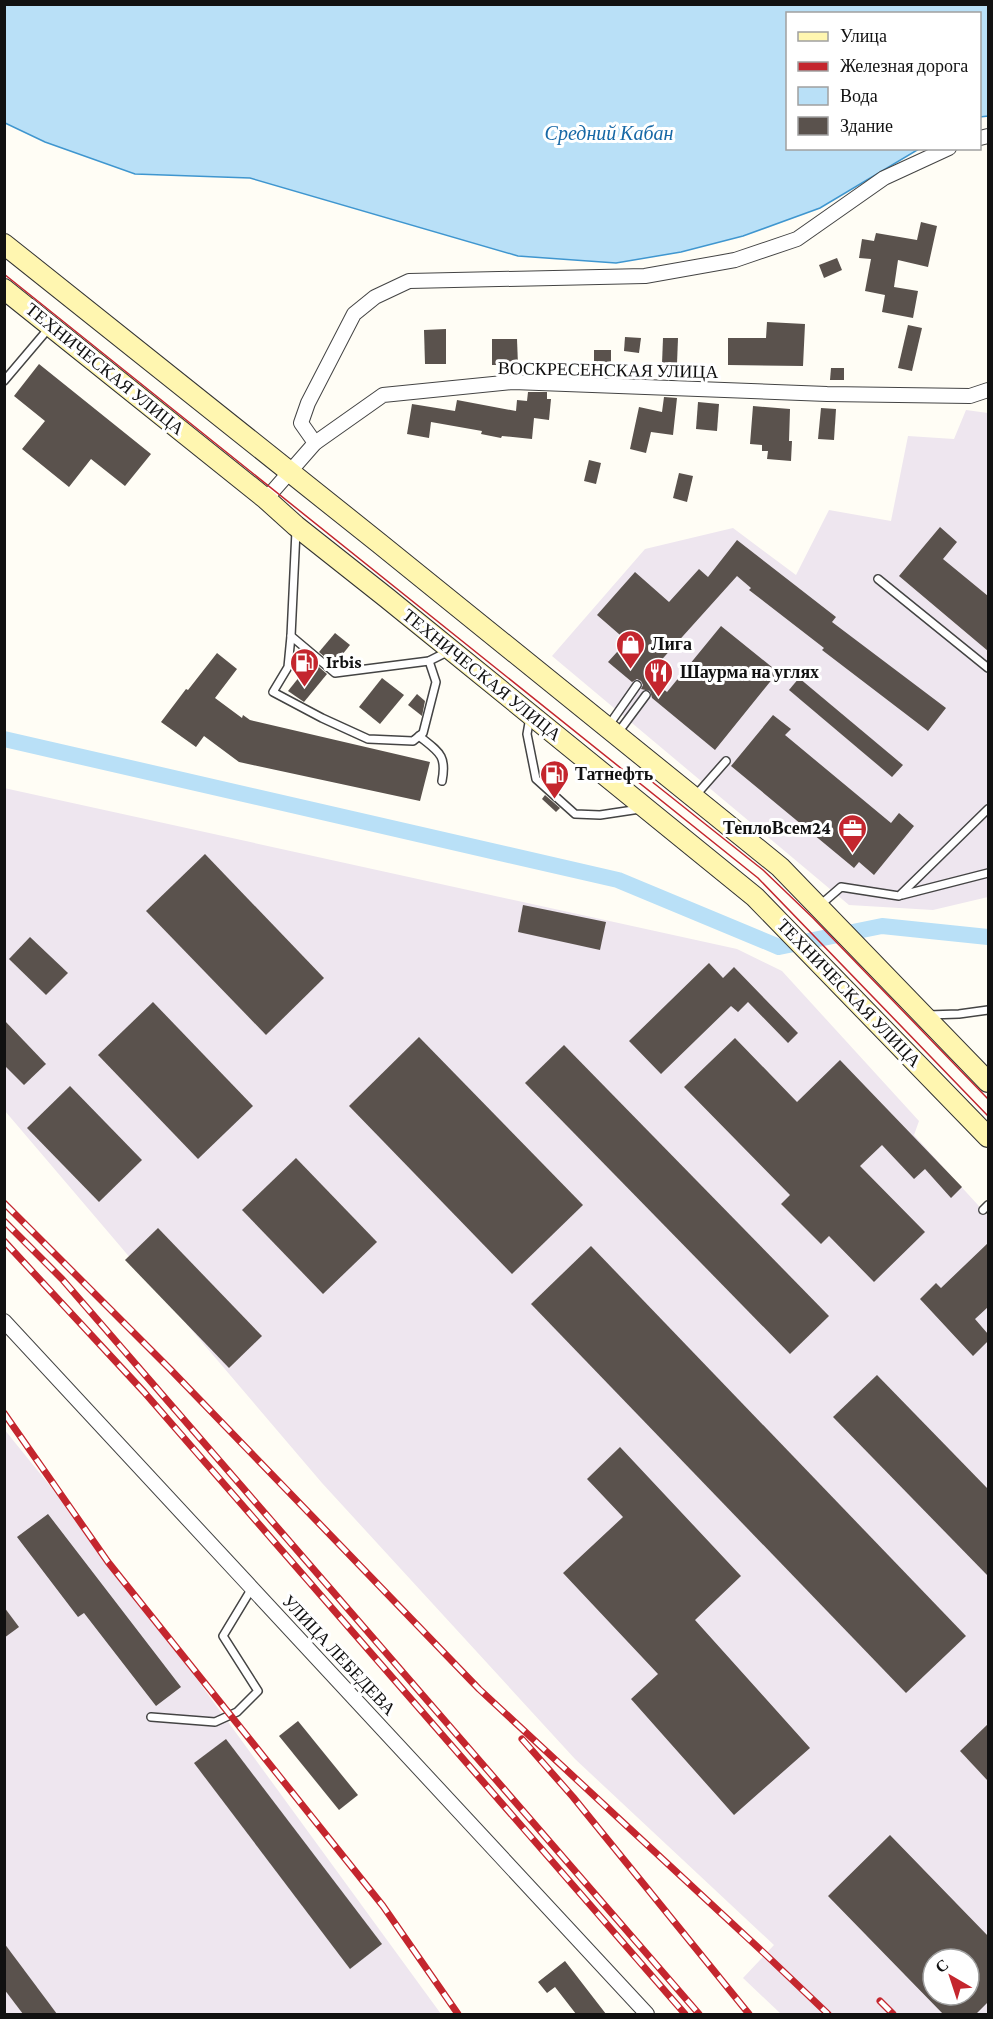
<svg xmlns="http://www.w3.org/2000/svg" width="993" height="2019" font-family="'Crimson Pro',serif">
	<style>
		.industrial { fill: #eee6ef; fill-rule: evenodd }
		.water { fill: #b9e0f7; stroke: #3f96cf; stroke-width: 1.5 }
		.lines { fill: none; stroke-linecap: round; stroke-linejoin: round }
		.canal { stroke: #b9e0f7; stroke-width: 16 }
		.building { fill: #5a524d; fill-rule: evenodd }
		.service-casing { stroke: #444; stroke-width: 10 }
		.minor-casing { stroke: #444; stroke-width: 16 }
		.secondary-casing { stroke: #333; stroke-width: 22 }
		.service { stroke: #fff; stroke-width: 7 }
		.minor { stroke: #fff; stroke-width: 14 }
		.secondary { stroke: #fff6b0; stroke-width: 20 }
		.tram { stroke: #c4262e; stroke-width: 1.5 }
		.rail-casing { stroke: #c4262e; stroke-width: 7 }
		.rail { stroke: #fff; stroke-width: 4.5; stroke-dasharray: 14; stroke-linecap: butt }
		.labels { text-anchor: middle; stroke-width: 6; stroke-linejoin: round; paint-order: stroke }
		.street-label { font-size: 18px; fill: #111; stroke: #fff }
		.poi-label { font-size: 18px; font-weight: bold; fill: #111; stroke: #fff; text-anchor: start }
		.water-label { font-size: 20px; font-style: italic; fill: #1768a6; stroke: #fff }
	</style>
	<rect width="100%" height="100%" fill="#fffdf5"/>
	<g class="industrial">
		<path d="M966 410 988 413V897L933 910 849 905 552 656 645 549 733 528 796 575 829 510 891 521 908 436 954 439Z"/>
		<path d="M4 788 737 949 782 971 919 1121 914 1135 988 1216V2014H781L743 1978 774 1945 575 1759 322 1483 5 1111ZM933 1959H969V1995H933Z"/>
		<path d="M4 1429 110 1560 441 2014H5Z"/>
	</g>
	<path class="water" d="M5 4 988 5V116L980 117V14H788V148L919 149 820 208 743 236 681 252 616 263 518 256 250 178 135 174 45 142 5 123Z"/>
	<g class="lines">
		<path class="canal" d="M4 739 618 880 779 947 882 926 988 937"/>
	</g>
	<g class="building">
		<path d="M921 222 937 226 928 267 898 260 894 287 918 291 913 318 882 312 885 295 865 291 871 259 859 258 862 239 874 241 876 233 917 240Z"/>
		<path d="M837 258 842 270 824 278 819 265Z"/>
		<path d="M767 322 805 324 803 366 728 365V338H766Z"/>
		<path d="M908 325 922 328 912 371 898 368Z"/>
		<path d="M446 329V364H425L424 330Z"/>
		<path d="M625 337 641 338 639 353 624 351Z"/>
		<path d="M663 338H678L677 364H662Z"/>
		<path d="M492 339H517L518 365H492Z"/>
		<rect x="594" y="350" width="17" height="16"/>
		<path d="M39 364 151 454 125 486 91 459 69 487 22 449 45 421 14 396Z"/>
		<path d="M831 368H844V380H830Z"/>
		<path d="M528 392H547V399H551L549 420 534 418 532 439 502 436 501 438 481 434 482 431 431 422 429 438 407 434 412 404 455 411 457 400 516 411 517 400 527 401Z"/>
		<path d="M664 397 677 398 673 435 651 432 646 453 630 449 639 407 662 412Z"/>
		<path d="M698 402 719 404 717 431 696 429Z"/>
		<path d="M753 406 790 409 789 441H792L791 461 767 459 768 451H762V445L750 444Z"/>
		<path d="M821 408 836 409 834 440 818 439Z"/>
		<path d="M589 460 601 463 596 484 584 481Z"/>
		<path d="M679 473 693 476 687 502 673 498Z"/>
		<path d="M940 527 957 542 943 559 988 596V651L899 576Z"/>
		<path d="M737 540 836 617 832 622 946 708 928 731 822 650 824 648 749 590 751 588 737 576 647 676 667 692 721 626 778 672 715 750 652 698 650 691 641 689 643 685 641 681 637 679 632 682 608 662 627 641 597 615 635 572 669 602 699 569 708 577Z"/>
		<path d="M335 633 350 645 334 665 319 652Z"/>
		<path d="M217 653 237 669 215 698 242 718 243 715 250 720 430 762 420 801 239 762 204 736 196 747 161 722 186 689 188 690Z"/>
		<path d="M312 661 327 674 304 702 288 691Z"/>
		<path d="M382 678 404 695 380 724 359 707Z"/>
		<path d="M799 678 903 765 892 777 789 690Z"/>
		<path d="M417 694 425 701 422 716 408 705Z"/>
		<path d="M773 715 791 729 785 735 891 823 899 813 914 826 874 875 859 862 854 868 731 766Z"/>
		<path d="M545 795 560 808 556 812 542 799Z"/>
		<path d="M205 854 324 978 266 1035 146 911Z"/>
		<path d="M523 905 606 922 600 950 518 932Z"/>
		<path d="M30 937 68 973 46 995 9 959Z"/>
		<path d="M709 963 723 978 734 967 798 1033 788 1043 748 1002 738 1012 731 1006 661 1074 629 1041Z"/>
		<path d="M153 1002 253 1106 198 1159 98 1055Z"/>
		<path d="M4 1020 46 1064 24 1085 4 1065Z"/>
		<path d="M419 1037 583 1205 512 1274 349 1106Z"/>
		<path d="M735 1038 797 1102 840 1060 962 1187 951 1198 925 1169 914 1179 882 1145 860 1166 925 1232 874 1282 829 1236 821 1244 781 1204 790 1195 684 1087Z"/>
		<path d="M564 1045 829 1316 790 1354 525 1083Z"/>
		<path d="M70 1086 142 1160 99 1202 27 1128Z"/>
		<path d="M296 1158 377 1242 323 1294 242 1210Z"/>
		<path d="M158 1228 262 1336 229 1368 125 1260Z"/>
		<path d="M988 1243V1307L975 1319 988 1334V1341L973 1356 920 1299 936 1283 941 1288Z"/>
		<path d="M591 1246 966 1636 906 1693 531 1304Z"/>
		<path d="M877 1375 988 1489V1576L833 1417Z"/>
		<path d="M620 1447 741 1576 695 1620 810 1748 734 1815 631 1699 658 1674 563 1573 623 1517 587 1479Z"/>
		<path d="M48 1514 181 1687 156 1706 84 1613 78 1617 17 1537Z"/>
		<path d="M4 1607 19 1627 4 1638Z"/>
		<path d="M298 1721 358 1795 339 1810 279 1736Z"/>
		<path d="M988 1724V1781L960 1751Z"/>
		<path d="M226 1739 382 1944 350 1969 194 1763Z"/>
		<path d="M890 1835 988 1936V2002L976 2014H943L828 1896ZM933 1959H969V1995H933Z"/>
		<path d="M4 1943 57 2014H23L4 1989Z"/>
		<path d="M565 1961 606 2014H576L555 1987 547 1993 538 1982Z"/>
	</g>
	<g class="lines">
		<defs>
			<g id="service">
				<path d="M4 381 49 328"/>
				<path d="M296 531 291 636 335 673 429 661 449 651"/>
				<path d="M878 579 988 668"/>
				<path d="M291 636 288 667 273 692 322 718 368 739 413 741 423 733 436 682 429 661"/>
				<path d="M530 717 527 734 536 779 575 814 600 815 640 809"/>
				<path d="M609 725 637 685"/>
				<path d="M617 734 646 695"/>
				<path d="M419 736C439 752 447 755 442 781"/>
				<path d="M696 795 726 761"/>
				<path d="M902 895 988 873"/>
				<path d="M819 906 841 887 899 896 988 809"/>
				<path d="M928 1015 959 1014 988 1010"/>
				<path d="M983 1210 988 1205"/>
				<path d="M151 1717 215 1722 237 1712 258 1691 223 1636 252 1588"/>
			</g>
			<g id="minor">
				<path d="M980 138 988 136"/>
				<path d="M315 443 301 423 308 403 354 314 375 297 409 281 645 276 735 260 797 239 884 178 949 148"/>
				<path d="M266 499 315 443 383 395 513 382 827 394 970 396 988 390"/>
				<path d="M4 1321 647 2014"/>
			</g>
			<g id="secondary">
				<path d="M4 244 379 543 780 867 988 1082"/>
				<path d="M4 289 266 499 296 526 387 598 755 897 988 1137"/>
			</g>
		</defs>
		<use href="#service" class="service-casing"/>
		<use href="#minor" class="minor-casing"/>
		<use href="#secondary" class="secondary-casing"/>
		<use href="#service" class="service"/>
		<use href="#minor" class="minor"/>
		<use href="#secondary" class="secondary"/>
		<g class="tram">
			<path d="M4 274 758 878 988 1116"/>
			<path d="M641 773 763 870 813 918 988 1099"/>
		</g>
		<defs>
			<g id="rail">
				<path d="M4 1203 170 1369 479 1689 765 1954 828 2014"/>
				<path d="M4 1221 62 1279 699 2014"/>
				<path d="M4 1241 144 1392 685 2014"/>
				<path d="M4 1413 108 1562 383 1906 458 2014"/>
				<path d="M522 1739 573 1797 749 2014"/>
				<path d="M880 2001 893 2014"/>
			</g>
		</defs>
		<use href="#rail" class="rail-casing"/>
		<use href="#rail" class="rail"/>
	</g>
	<defs>
		<symbol id="shop-pin" viewBox="-11 -11 22 30"><path d="M0 17L-7.5 6A9.5 9.5 0 1 1 7.5 6Z" fill="#c4262e" stroke="#fff"/><path d="M-5-2.5h2.3a2.7 3.5 0 0 1 5.4 0H5L5.5 6h-11ZM-1.5-2.5h3a1.5 2.3 0 0 0-3 0Z" fill="#fff"/></symbol>
		<symbol id="fuel-pin" viewBox="-11 -11 22 30"><path d="M0 17L-7.5 6A9.5 9.5 0 1 1 7.5 6Z" fill="#c4262e" stroke="#fff"/><path d="M-5.5-6h7V0h2V4h1.3V-2.5L3-4.5l.8-.8L6-3V5H2.5V1h-1V6h-7ZM-4.2-4.7v3.2H.2V-4.7Z" fill="#fff"/></symbol>
		<symbol id="restaurant-pin" viewBox="-11 -11 22 30"><path d="M0 17L-7.5 6A9.5 9.5 0 1 1 7.5 6Z" fill="#c4262e" stroke="#fff"/><path d="M-5-6h1v4h1v-4h1v4h1v-4h1v5L-1.5 .5V6h-2V.5L-5-1ZM5-6V6H3V1.5H1.5Q1.5-4 5-6Z" fill="#fff"/></symbol>
		<symbol id="office-pin" viewBox="-11 -11 22 30"><path d="M0 17L-7.5 6A9.5 9.5 0 1 1 7.5 6Z" fill="#c4262e" stroke="#fff"/><path d="M-6-3h4V-5.5h4V-3h4V5H-6ZM-1-4.5V-3h2v-1.5ZM-6 0V1H6V0Z" fill="#fff"/></symbol>
	</defs>
	<g fill-rule="evenodd">
		<use href="#shop-pin" x="614" y="628" width="33" height="45"/>
		<use href="#fuel-pin" x="288" y="646" width="33" height="45"/>
		<use href="#restaurant-pin" x="642" y="656" width="33" height="45"/>
		<use href="#fuel-pin" x="538" y="758" width="33" height="45"/>
		<use href="#office-pin" x="836" y="812" width="33" height="45"/>
	</g>
	<g class="labels">
		<g class="street-label">
			<text transform="translate(105 369) rotate(39)" y="6">ТЕХНИЧЕСКАЯ УЛИЦА</text>
			<text transform="translate(608 370) rotate(1)" y="6">ВОСКРЕСЕНСКАЯ УЛИЦА</text>
			<text transform="translate(482 675) rotate(39)" y="6">ТЕХНИЧЕСКАЯ УЛИЦА</text>
			<text transform="translate(849 993) rotate(46)" y="6">ТЕХНИЧЕСКАЯ УЛИЦА</text>
			<text transform="translate(339 1655) rotate(47)" y="6">УЛИЦА ЛЕБЕДЕВА</text>
		</g>
		<g class="poi-label">
			<text x="651" y="650">Лига</text>
			<text x="326" y="668">Irbis</text>
			<text x="680" y="678">Шаурма на углях</text>
			<text x="575" y="780">Татнефть</text>
			<text x="831" y="834" text-anchor="end">ТеплоВсем24</text>
		</g>
		<g class="water-label">
			<text x="609" y="140">Средний Кабан</text>
		</g>
	</g>
	<rect width="993" height="2019" fill="none" stroke="#111111" stroke-width="12"/>
	<rect x="786" y="12" width="195" height="138" fill="#ffffff" stroke="#a0a0a0" stroke-width="1.5"/>
	<rect x="798" y="32" width="30" height="9" fill="#fff6b0" stroke="#a0a0a0" stroke-width="1.5"/>
	<text x="840" y="42" font-size="18" fill="#111111">Улица</text>
	<rect x="798" y="62" width="30" height="9" fill="#c4262e" stroke="#a0a0a0" stroke-width="1.5"/>
	<text x="840" y="72" font-size="18" fill="#111111">Железная дорога</text>
	<rect x="798" y="87" width="30" height="18" fill="#b9e0f7" stroke="#a0a0a0" stroke-width="1.5"/>
	<text x="840" y="102" font-size="18" fill="#111111">Вода</text>
	<rect x="798" y="117" width="30" height="18" fill="#5a524d" stroke="#a0a0a0" stroke-width="1.5"/>
	<text x="840" y="132" font-size="18" fill="#111111">Здание</text>
	<g transform="translate(951 1977) rotate(321)"><circle r="28" fill="#ffffff" stroke="#a0a0a0" stroke-width="1.5"/>
	<path d="M0-4.5L10 22L0 15L-10 22Z" fill="#c4262e"/>
	<text y="-9" font-size="16" font-weight="bold" text-anchor="middle" fill="#111111">С</text>
	</g>
</svg>
